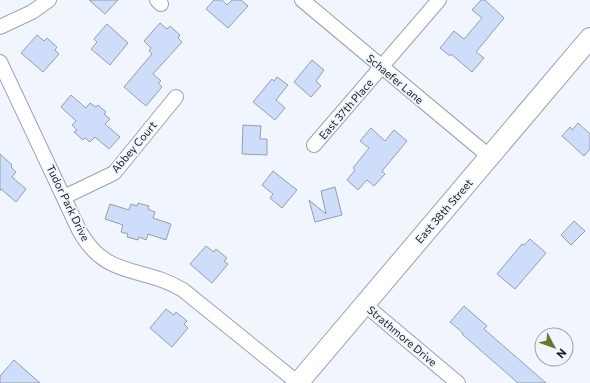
<svg xmlns="http://www.w3.org/2000/svg" width="590" height="383" font-family="Commissioner,sans-serif">
	<style>
		.building { fill: #cdddfa; stroke: #989da7 }
		.lines { fill: none; stroke-linecap: round; stroke-linejoin: round }
		.street-casing { stroke: #9ca2ab; stroke-width: 16 }
		.secondary-casing { stroke: #9ca2ab; stroke-width: 22 }
		.street { stroke: #fff; stroke-width: 14 }
		.secondary { stroke: #fff; stroke-width: 20 }
		.labels { text-anchor: middle; stroke-width: 4; stroke-linejoin: round; paint-order: stroke }
		.street-label { font-size: 11px; fill: #1b1d21; stroke: #f1f6fe }
	</style>
	<rect width="100%" height="100%" fill="#f1f6fe"/>
	<g class="building">
		<path d="M89 0H118L105 14Z"/>
		<path d="M214 0H222L227 5 232 0H241L248 6 228 28 206 9Z"/>
		<path d="M481 0H485L504 18 476 52 484 58 472 72 451 54 450 56 440 48 454 31 464 39 482 18 472 10Z"/>
		<path d="M160 23 167 29 170 26 180 35 178 38 182 42 153 74 161 81 158 83 162 87 146 106 124 87 152 54 149 51 151 48 144 41Z"/>
		<path d="M107 24 128 43 110 65 91 49 97 42 94 39Z"/>
		<path d="M37 35 44 41 47 38 57 47 55 50 59 54 43 72 21 53Z"/>
		<path d="M312 60 324 70 316 81 321 86 311 97 294 82Z"/>
		<path d="M277 77 288 85 276 100 285 108 275 120 253 102 272 79 274 81Z"/>
		<path d="M71 95 86 108 90 103 96 107 98 105 106 112 104 114 110 119 105 124 120 137 109 149 95 137 90 142 85 138 83 140 74 132 77 130 72 125 76 121 61 107Z"/>
		<path d="M578 123 590 134V149L584 156 562 136 570 127 572 130Z"/>
		<path d="M243 125 261 126 260 139H267V155L242 154Z"/>
		<path d="M371 128 385 141 394 130 407 141 382 171 385 174 374 186 367 180 358 190 347 180 355 170 353 168 369 148 360 141Z"/>
		<path d="M0 154 12 165 11 167 16 172 12 177 26 189 16 202 1 189 0 191Z"/>
		<path d="M273 171 297 190 282 208 270 198 273 194 262 185Z"/>
		<path d="M335 187 342 215 315 222 309 200 326 214 321 191Z"/>
		<path d="M138 203 149 206 148 209 155 212 153 218 171 224 166 240 148 234 146 240 139 237 138 240 127 237 128 234 121 232 123 225 105 219 110 204 129 210 131 204 137 206Z"/>
		<path d="M574 221 585 231 571 245 561 235Z"/>
		<path d="M530 239 546 253 515 289 497 274 522 244 524 245Z"/>
		<path d="M206 246 214 252 216 249 227 258 224 261 228 264 212 283 190 264Z"/>
		<path d="M464 306 487 326 484 329 546 383H518L462 334 463 333 450 322Z"/>
		<path d="M166 309 174 315 176 312 187 321 184 324 188 328 172 347 150 328Z"/>
		<path d="M14 360 40 383H0V376Z"/>
	</g>
	<g class="lines">
		<defs>
			<g id="street">
				<path d="M157 0 161 4"/>
				<path d="M302 0 490 157"/>
				<path d="M0 27 32 12 49 0"/>
				<path d="M0 62 79 230C106 280 142 265 183 290L298 383"/>
				<path d="M314 145 439 0"/>
				<path d="M64 197 114 173 176 97"/>
				<path d="M364 304 458 383"/>
			</g>
			<path id="secondary" d="M298 383 590 38"/>
		</defs>
		<use href="#street" class="street-casing"/>
		<use href="#secondary" class="secondary-casing"/>
		<use href="#street" class="street"/>
		<use href="#secondary" class="secondary"/>
	</g>
	<g class="labels">
		<g class="street-label">
			<text transform="translate(395 79) rotate(40)" y="4">Schaefer Lane</text>
			<text transform="translate(346 109) rotate(-49)" y="4">East 37th Place</text>
			<text transform="translate(134 147) rotate(-50)" y="4">Abbey Court</text>
			<text transform="translate(68 203) rotate(64)" y="4">Tudor Park Drive</text>
			<text transform="translate(444 211) rotate(-49)" y="4">East 38th Street</text>
			<text transform="translate(402 336) rotate(40)" y="4">Strathmore Drive</text>
		</g>
	</g>
	<g transform="translate(554 347) rotate(131)"><circle r="19" fill="#f1f6fe" stroke="#9b9fa6"/>
	<path d="M0-3L7 15L0 10L-7 15Z" fill="#677a29"/>
	<text y="-6" font-size="11" font-weight="bold" text-anchor="middle" fill="#1b1d21">N</text>
	</g>
</svg>
